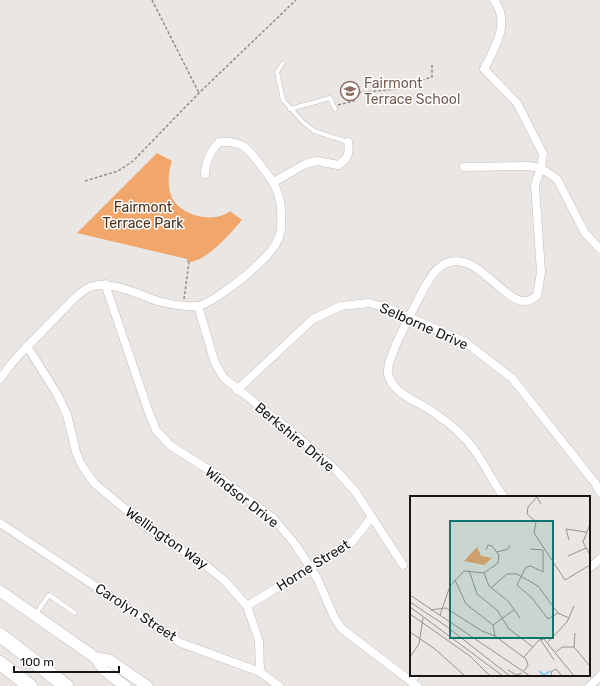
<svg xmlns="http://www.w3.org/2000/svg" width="600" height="686" font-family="Rubik,sans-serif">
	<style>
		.green { fill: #f1a66b }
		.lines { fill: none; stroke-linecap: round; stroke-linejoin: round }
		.service-casing { stroke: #c2bebb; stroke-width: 5 }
		.minor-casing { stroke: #c2bebb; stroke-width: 9 }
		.secondary-casing { stroke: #c2bebb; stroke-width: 12 }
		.motorway-casing { stroke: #c2bebb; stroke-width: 15 }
		.path { stroke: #8f8d8b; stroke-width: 1.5; stroke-dasharray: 3 2; stroke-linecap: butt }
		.service { stroke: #fff; stroke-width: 4 }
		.minor { stroke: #fff; stroke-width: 8 }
		.secondary { stroke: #fff; stroke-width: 11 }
		.motorway { stroke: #fff; stroke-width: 14 }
		.labels { text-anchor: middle; stroke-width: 3; stroke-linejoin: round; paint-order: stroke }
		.education-label { font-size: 14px; fill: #785e54; stroke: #fff; text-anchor: start }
		.park-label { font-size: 14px; fill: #503017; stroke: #fff }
		.street-label { font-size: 14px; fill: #181716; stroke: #fff }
		.inset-river { fill: none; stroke: #85cff9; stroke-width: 2 }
		.inset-road { fill: none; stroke: #969391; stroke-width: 1 }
		.view { fill: #0f766e; fill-opacity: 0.15; stroke: #0f766e; stroke-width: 2 }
		.inset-edge { fill: none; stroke: #181716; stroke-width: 2 }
	</style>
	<rect width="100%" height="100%" fill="#eae6e3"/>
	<path class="green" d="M157 153 172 161C168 172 167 186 172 198 181 216 215 224 230 211L242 220C231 233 204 264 187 262V259L77 233Z"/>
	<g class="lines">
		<defs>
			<g id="service">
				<path d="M283 63 277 72 283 100 303 122 314 131 348 142"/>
				<path d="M290 109 330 98 335 109"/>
				<path d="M35 615 49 595 75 613"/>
			</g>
			<g id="minor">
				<path d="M494 0C511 23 495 47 484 69L517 103 543 154 541 168 557 179 585 233 600 249"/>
				<path d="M464 167 528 166 541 168 535 185 541 272 537 296C533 298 530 301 526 301 508 303 484 266 463 262 440 257 430 277 421 294 414 308 385 360 388 374 393 395 418 401 433 412 448 422 465 436 475 451 486 466 493 483 504 497"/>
				<path d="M274 182 305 164 317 161 338 165C348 159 350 153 348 142"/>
				<path d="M105 284 148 410 156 430 171 446 214 473 274 519 295 544 310 567 318 580 334 617 342 629 417 686"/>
				<path d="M198 306 215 363 224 378 292 432 334 468 355 491 403 565"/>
				<path d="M27 346 57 394 67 415 76 452 81 464 94 483 149 529 204 564 225 581 247 606 259 641 260 672"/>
				<path d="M0 379C17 354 40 334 61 312 69 304 78 293 88 288 106 278 140 295 158 301 169 304 185 307 197 306 209 305 242 279 252 270 264 259 279 246 281 229 282 208 281 192 268 175 252 155 247 139 219 142 210 152 206 160 205 174"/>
				<path d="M237 390 313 319 341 306 369 303 388 308 465 342 512 378 595 483 600 492"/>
				<path d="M0 523 181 643 260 672 279 686"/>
				<path d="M589 568 600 559"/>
				<path d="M247 606 353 541 371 518"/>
				<path d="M411 681 416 675"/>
				<path d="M590 686 600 676"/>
			</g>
			<g id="secondary">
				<path d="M0 591 96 658 109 660 147 686"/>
				<path d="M96 658 104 670 125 686"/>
			</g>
			<g id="motorway">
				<path d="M0 635 66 686"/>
				<path d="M0 663 30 686"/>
			</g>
		</defs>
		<use href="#service" class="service-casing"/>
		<use href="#minor" class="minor-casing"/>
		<use href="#secondary" class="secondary-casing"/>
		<use href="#motorway" class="motorway-casing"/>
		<g class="path">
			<path d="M152 0 199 93"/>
			<path d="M338 105 354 101 352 95 354 93 396 89 432 77V65"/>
			<path d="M85 181 118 171 133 161 199 93 296 0"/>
			<path d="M184 299 189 262"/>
		</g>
		<use href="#service" class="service"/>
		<use href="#minor" class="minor"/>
		<use href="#secondary" class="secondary"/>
		<use href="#motorway" class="motorway"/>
	</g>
	<defs>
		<symbol id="school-ring" viewBox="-11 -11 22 22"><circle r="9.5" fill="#fff" stroke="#8d6e63" stroke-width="1.5"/><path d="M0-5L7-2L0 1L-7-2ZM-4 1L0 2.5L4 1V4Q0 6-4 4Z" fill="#8d6e63"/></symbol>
	</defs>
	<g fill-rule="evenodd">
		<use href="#school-ring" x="339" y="80" width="22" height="22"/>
	</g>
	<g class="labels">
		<g class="education-label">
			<text x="364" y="88">Fairmont<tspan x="364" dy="16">Terrace School</tspan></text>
		</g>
		<g class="park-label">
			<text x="143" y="212">Fairmont<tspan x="143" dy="16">Terrace Park</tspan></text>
		</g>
		<g class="street-label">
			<text transform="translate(424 326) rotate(24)" y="5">Selborne Drive</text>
			<text transform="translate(295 437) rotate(40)" y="5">Berkshire Drive</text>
			<text transform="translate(242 497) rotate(38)" y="5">Windsor Drive</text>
			<text transform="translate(167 538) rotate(35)" y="5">Wellington Way</text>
			<text transform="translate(313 565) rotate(-32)" y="5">Horne Street</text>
			<text transform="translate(136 612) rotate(33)" y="5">Carolyn Street</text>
		</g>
	</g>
	<g transform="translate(410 496)">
		<rect width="180" height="180" fill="#eae6e3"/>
		<path d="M67 51 71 60 82 62 74 69 54 65Z" fill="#f1a66b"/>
		<path class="inset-river" d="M129 175 134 179 140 175"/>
		<path class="inset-road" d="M131 8 127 1 118 11 117 18 126 26 124 37 155 84 180 69M180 28 173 46 180 59M159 44 156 33 176 36M120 53 133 54V76L121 70 116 71 107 89 122 102 138 123 148 117M87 56 98 53 100 49M158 60 176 52M59 74 67 98 87 114 99 133 123 151M74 77 79 90 98 105 110 122M45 84 56 108 83 129 85 140M81 92 97 78H107L128 90 148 117 159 122M0 99 120 180M0 106 36 130 100 180M0 111 93 180M20 114 36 112 72 135 85 140 116 163 118 169 114 175M0 118 60 160 80 180M30 119 40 90 54 75 74 77 88 67 89 59 82 50 78 49 76 54M83 129 104 114M0 136 25 153 55 180M130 143 144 164M138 146 157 126 164 110M164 151 165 137M146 156 152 151H164L179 169M0 161 9 148 13 122M114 161 129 144 134 143 164 180M98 174 106 179 112 177M142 180 141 176 146 173 152 180"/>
		<path class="view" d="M40 25H143V142H40Z"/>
		<rect width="180" height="180" class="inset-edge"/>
	</g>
	<path d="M14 666v6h105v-6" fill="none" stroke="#181716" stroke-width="2"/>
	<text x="20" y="666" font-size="12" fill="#181716" stroke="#ffffff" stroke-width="3" paint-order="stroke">100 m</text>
</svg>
